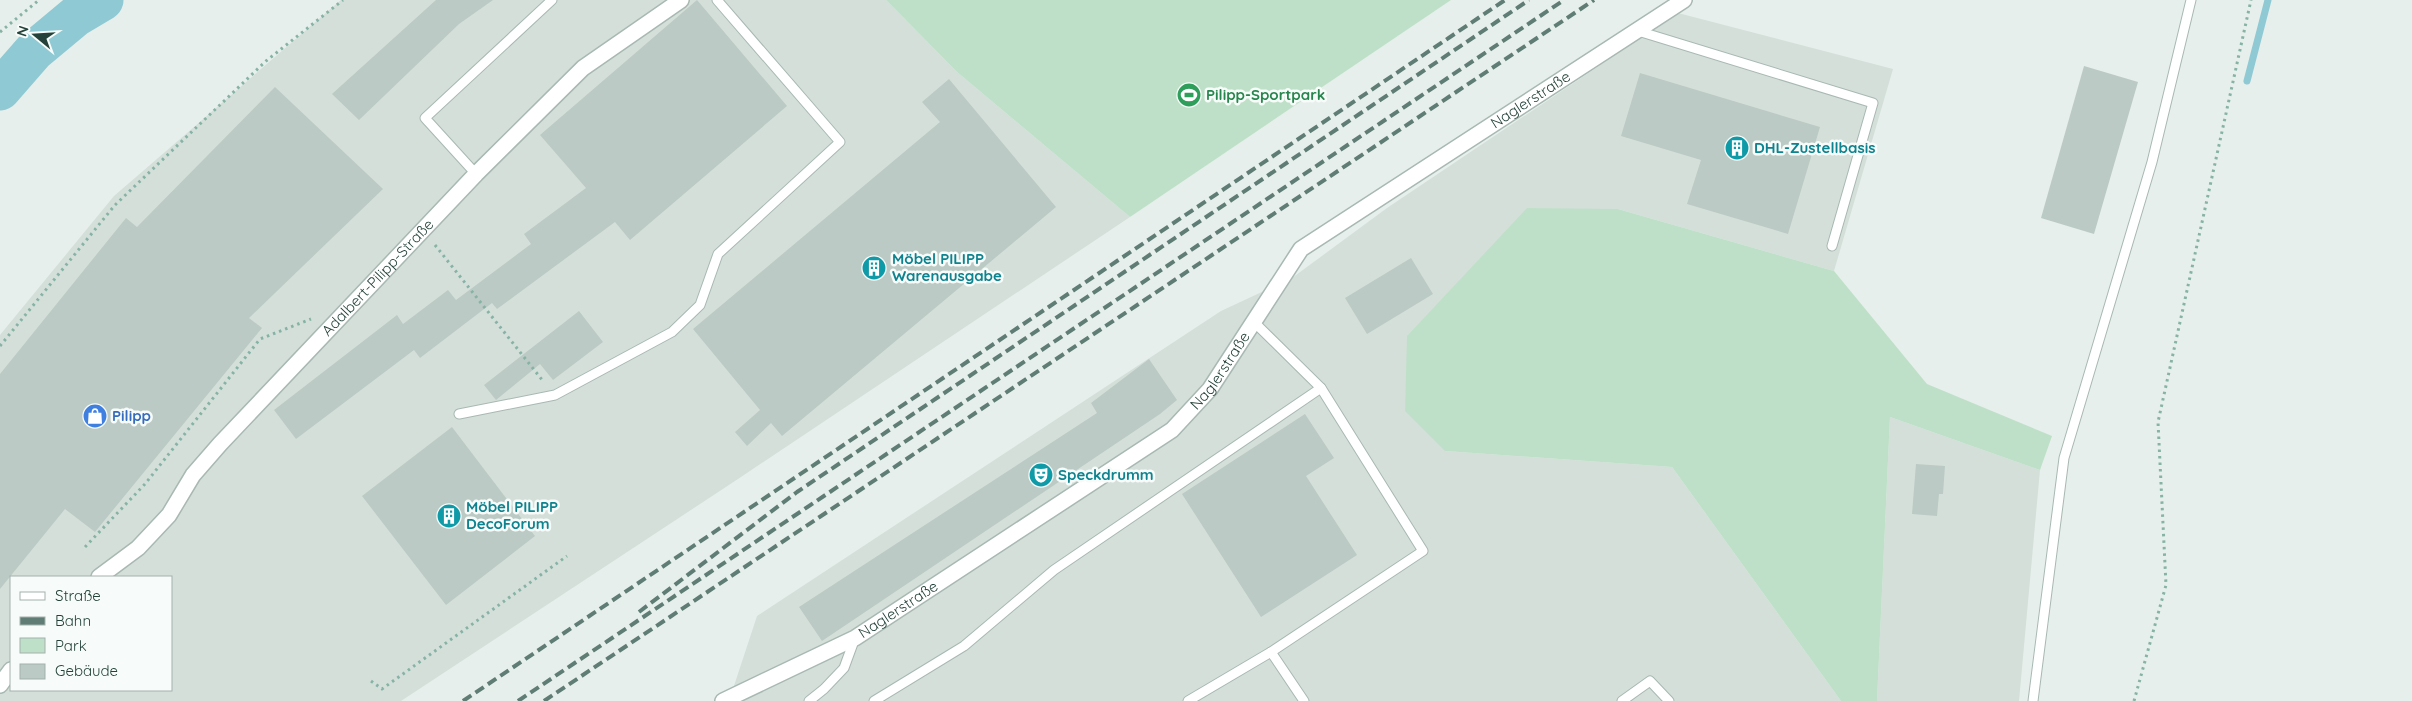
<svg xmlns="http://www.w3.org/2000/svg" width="2412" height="701" font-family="Quicksand,sans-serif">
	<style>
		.built { fill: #d4dfda; fill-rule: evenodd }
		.green { fill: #bfe0c8 }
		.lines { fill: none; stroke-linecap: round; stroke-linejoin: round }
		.stream { stroke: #8ec9d4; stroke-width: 7 }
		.river { stroke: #8ec9d4; stroke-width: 41 }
		.building { fill: #bbcac4 }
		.service-casing { stroke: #a8b8b2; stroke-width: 11 }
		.minor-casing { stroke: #a8b8b2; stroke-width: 18 }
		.path { stroke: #86b3a5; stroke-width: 3; stroke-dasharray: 2.5 4; stroke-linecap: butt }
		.service { stroke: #fff; stroke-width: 9 }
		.minor { stroke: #fff; stroke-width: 15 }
		.rail { stroke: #5f7d75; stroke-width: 4; stroke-dasharray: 10 5; stroke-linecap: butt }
		.labels { text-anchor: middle; stroke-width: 5; stroke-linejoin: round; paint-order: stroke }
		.leisure-label { font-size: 15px; font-weight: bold; fill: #27864d; stroke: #f7fbf9; text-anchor: start }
		.street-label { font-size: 15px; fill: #24423a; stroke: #f7fbf9 }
		.culture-label { font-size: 15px; font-weight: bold; fill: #0d838f; stroke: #f7fbf9; text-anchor: start }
		.shop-label { font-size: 15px; font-weight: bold; fill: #366cbe; stroke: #f7fbf9; text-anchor: start }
	</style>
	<rect width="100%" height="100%" fill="#e6efeb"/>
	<g class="built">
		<path d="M341 0H886L957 72 1130 217 738 479 401 701H0V335L114 196ZM11 577H171V690H11Z"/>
		<path d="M1678 13 1893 69 1834 271 1618 209 1445 451 1672 467 1841 701H729L757 616 1221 311 1292 278 1387 208Z"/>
		<path d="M1890 417 2040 470 2019 701H1877Z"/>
	</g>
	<g class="green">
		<path d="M886 0H1451L1130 217 957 72Z"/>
		<path d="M1527 208 1618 209 1834 271 1927 384 2052 436 2040 470 1890 417 1877 701H1841L1672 467 1445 451 1405 411 1407 336Z"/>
	</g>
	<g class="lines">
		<path class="stream" d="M2247 81 2268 0"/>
		<path class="river" d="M0 90 34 51 76 16 103 0"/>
	</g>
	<g class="building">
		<path d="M436 0H493L459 24 359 120 332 94Z"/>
		<path d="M697 0 787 106 630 240 615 222 497 309 492 303 420 358 414 350 296 439 274 410 397 315 403 324 448 290 456 300 531 244 524 234 586 188 540 135Z"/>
		<path d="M2084 66 2138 82 2094 234 2041 218Z"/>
		<path d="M1640 73 1820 127 1788 234 1687 204 1701 160 1621 136Z"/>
		<path d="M949 79 1056 207 782 436 771 423 747 446 735 432 760 410 693 329 940 122 922 102Z"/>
		<path d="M275 87 383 189 249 318 262 328 95 532 65 509 0 589V374L126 218 137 227Z"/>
		<path d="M1411 258 1433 294 1367 334 1345 298Z"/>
		<path d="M579 311 603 342 553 380 540 364 496 400 484 385Z"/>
		<path d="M1149 359 1177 400 1160 414 822 641 799 607 1097 413 1091 403Z"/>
		<path d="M1305 414 1334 458 1306 476 1357 555 1261 617 1182 494Z"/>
		<path d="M452 427 535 536 446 605 362 496Z"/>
		<path d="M1916 464 1945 466 1943 494H1939L1937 516 1912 514Z"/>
	</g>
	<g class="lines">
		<defs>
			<g id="service">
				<path d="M1638 31 1873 103 1832 246"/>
				<path d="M476 174 425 118 552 0"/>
				<path d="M459 414 555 395 672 332 700 305 718 254 840 142 717 0"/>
				<path d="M1271 652 1304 701"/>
				<path d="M809 701 824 689 844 668 855 638"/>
				<path d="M874 701 964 646 1054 570 1321 388"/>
				<path d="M1188 701 1271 652 1423 551 1321 388 1254 322"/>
				<path d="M1622 701 1650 681 1669 701"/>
				<path d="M2033 701 2064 458 2152 162 2191 0"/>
			</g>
			<g id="minor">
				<path id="s1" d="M99 577 138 548 169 515 193 475 220 444 476 174 583 68 681 0"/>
				<path d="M0 685 11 670"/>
				<path id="s2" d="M723 701 855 638 1172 430 1210 389 1301 249 1684 0"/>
			</g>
		</defs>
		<use href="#service" class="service-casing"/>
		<use href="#minor" class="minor-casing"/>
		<g class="path">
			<path d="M0 32 39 0"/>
			<path d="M435 245 543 381"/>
			<path d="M0 346 115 205 266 61 343 0"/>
			<path d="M85 547 145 484 260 339 311 319"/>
			<path d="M371 681 382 689 567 556"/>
			<path d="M2134 701 2166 585 2158 422 2251 0"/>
		</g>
		<use href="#service" class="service"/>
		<use href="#minor" class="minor"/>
		<g class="rail">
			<path d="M639 612 797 492 1529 0"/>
			<path d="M463 701 1505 0"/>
			<path d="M518 701 1564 0"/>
			<path d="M544 701 1594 0"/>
		</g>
	</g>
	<defs>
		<symbol id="stadium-disc" viewBox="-11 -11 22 22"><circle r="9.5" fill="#2e9e5b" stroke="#f7fbf9"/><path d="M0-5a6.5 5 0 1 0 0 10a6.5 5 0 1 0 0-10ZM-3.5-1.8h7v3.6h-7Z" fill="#fff"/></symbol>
		<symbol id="building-disc" viewBox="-11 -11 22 22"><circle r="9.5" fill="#0f9aa8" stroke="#f7fbf9"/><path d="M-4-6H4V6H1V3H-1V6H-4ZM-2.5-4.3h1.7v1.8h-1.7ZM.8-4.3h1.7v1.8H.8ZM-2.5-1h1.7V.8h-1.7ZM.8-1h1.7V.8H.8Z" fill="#fff"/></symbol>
		<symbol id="shop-disc" viewBox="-11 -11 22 22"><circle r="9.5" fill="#3f7fe0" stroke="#f7fbf9"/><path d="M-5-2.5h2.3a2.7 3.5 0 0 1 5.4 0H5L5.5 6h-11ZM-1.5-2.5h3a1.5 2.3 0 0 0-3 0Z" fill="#fff"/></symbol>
		<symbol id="theatre-disc" viewBox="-11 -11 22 22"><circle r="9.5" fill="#0f9aa8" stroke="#f7fbf9"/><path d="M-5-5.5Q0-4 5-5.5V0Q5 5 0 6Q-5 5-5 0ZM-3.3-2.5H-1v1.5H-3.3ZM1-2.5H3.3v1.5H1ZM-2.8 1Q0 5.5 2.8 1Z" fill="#fff"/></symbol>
	</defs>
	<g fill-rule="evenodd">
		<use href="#stadium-disc" x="1175" y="81" width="28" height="28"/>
		<use href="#building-disc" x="1723" y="134" width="28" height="28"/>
		<use href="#building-disc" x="860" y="254" width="28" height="28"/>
		<use href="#shop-disc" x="81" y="402" width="28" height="28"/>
		<use href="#theatre-disc" x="1027" y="461" width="28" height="28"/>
		<use href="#building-disc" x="435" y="502" width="28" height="28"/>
	</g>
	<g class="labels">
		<g class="leisure-label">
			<text x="1206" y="100">Pilipp-Sportpark</text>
		</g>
		<g class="street-label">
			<text dy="5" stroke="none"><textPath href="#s2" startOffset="1022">Naglerstraße</textPath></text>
			<text dy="5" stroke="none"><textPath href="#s1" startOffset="411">Adalbert-Pilipp-Straße</textPath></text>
			<text dy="5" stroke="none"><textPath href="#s2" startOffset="602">Naglerstraße</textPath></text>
			<text dy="5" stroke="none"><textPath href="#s2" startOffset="198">Naglerstraße</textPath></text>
		</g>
		<g class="culture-label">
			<text x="1754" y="153">DHL-Zustellbasis</text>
			<text x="892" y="264">Möbel PILIPP<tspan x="892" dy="17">Warenausgabe</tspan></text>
			<text x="1058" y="480">Speckdrumm</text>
			<text x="466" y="512">Möbel PILIPP<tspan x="466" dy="17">DecoForum</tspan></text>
		</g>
		<g class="shop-label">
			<text x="112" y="421">Pilipp</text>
		</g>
	</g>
	<rect x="10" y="576" width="162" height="115" fill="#f7fbf9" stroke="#a3b1ad"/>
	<rect x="20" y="592" width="25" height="8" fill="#ffffff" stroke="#a3b1ad"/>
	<text x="55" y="601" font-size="15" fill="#24423a">Straße</text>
	<rect x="20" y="617" width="25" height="8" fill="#5f7d75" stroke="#a3b1ad"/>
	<text x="55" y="626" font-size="15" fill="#24423a">Bahn</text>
	<rect x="20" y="638" width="25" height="15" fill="#bfe0c8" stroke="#a3b1ad"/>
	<text x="55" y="651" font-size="15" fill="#24423a">Park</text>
	<rect x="20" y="664" width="25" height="15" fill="#bbcac4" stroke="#a3b1ad"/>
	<text x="55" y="676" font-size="15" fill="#24423a">Gebäude</text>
	<g transform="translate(35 35) rotate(288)" stroke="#f7fbf9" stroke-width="4" paint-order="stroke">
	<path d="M0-4L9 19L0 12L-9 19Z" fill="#24423a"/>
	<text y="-8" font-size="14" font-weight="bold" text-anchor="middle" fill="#24423a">N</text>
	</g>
</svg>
